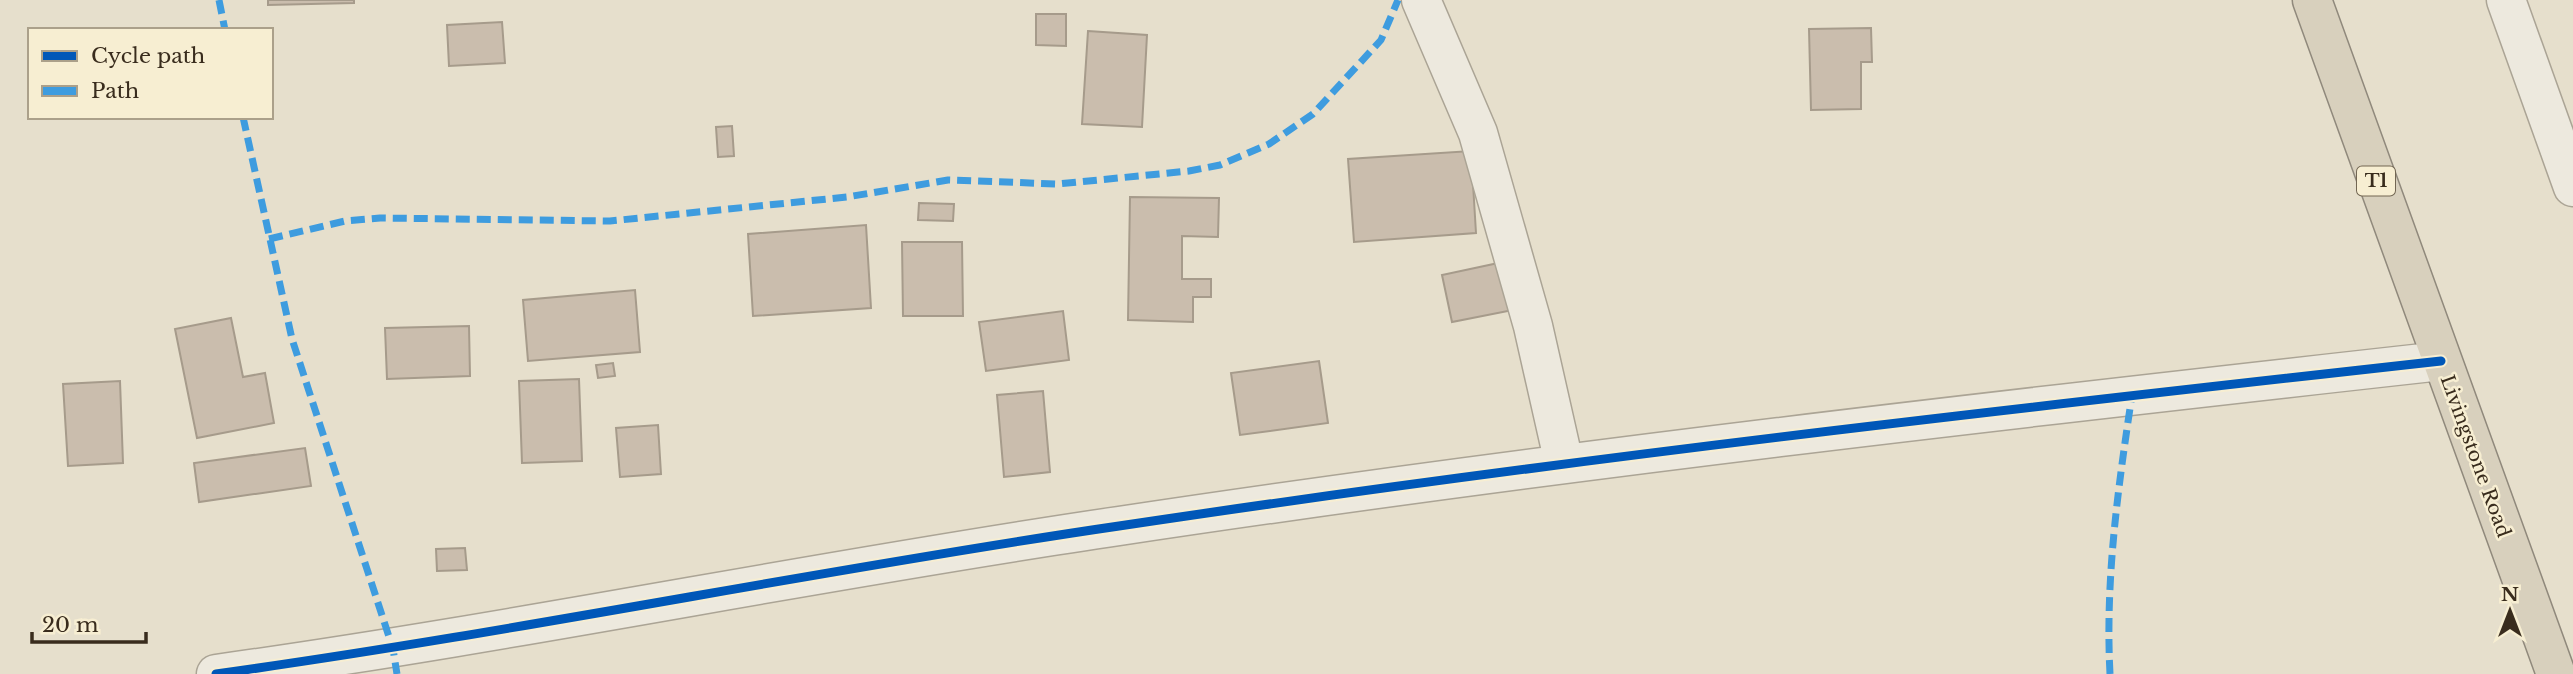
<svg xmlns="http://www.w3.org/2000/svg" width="2573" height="674" font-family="'Libre Baskerville',serif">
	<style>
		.building { fill: #cabdad; stroke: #a69b8b; stroke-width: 2 }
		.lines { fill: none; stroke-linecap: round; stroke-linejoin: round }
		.minor-casing { stroke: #aba495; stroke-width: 41 }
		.highway-casing { stroke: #90897c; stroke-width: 41 }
		.minor { stroke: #ede9de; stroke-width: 38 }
		.highway { stroke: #d8d0bd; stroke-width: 38 }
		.quiet { stroke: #3e9cdf; stroke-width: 7; stroke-dasharray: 14 7; stroke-linecap: butt }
		.cycleway-casing { stroke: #f7eed2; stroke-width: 13 }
		.cycleway { stroke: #0057b8; stroke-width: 9 }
		.labels { text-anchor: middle; stroke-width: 5; stroke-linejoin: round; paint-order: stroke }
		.shield { fill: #f7eed2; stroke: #726653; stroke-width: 2 }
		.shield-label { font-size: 18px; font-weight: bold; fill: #392c1d }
		.street-label { font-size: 19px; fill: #392c1d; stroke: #f7eed2 }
	</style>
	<rect width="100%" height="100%" fill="#e6dfcc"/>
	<g class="building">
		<path d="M268 0H354V3L268 5Z"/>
		<path d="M1036 14H1066V46L1036 45Z"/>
		<path d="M502 22 505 63 449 66 447 25Z"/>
		<path d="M1871 28 1872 62H1861V109L1811 110 1809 29Z"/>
		<path d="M1088 31 1147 35 1142 127 1082 124Z"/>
		<path d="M732 126 734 156 718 157 716 127Z"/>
		<path d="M1471 151 1476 233 1354 242 1348 159Z"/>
		<path d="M1130 197 1219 198 1218 237 1182 236V279H1211V297H1193V322L1128 320Z"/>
		<path d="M919 203 954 204 953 221 918 220Z"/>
		<path d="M866 225 871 308 753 316 748 234Z"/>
		<path d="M902 242H962L963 316H903Z"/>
		<path d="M1503 262 1513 310 1452 322 1442 275Z"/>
		<path d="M635 290 640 352 528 361 523 300Z"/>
		<path d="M1063 311 1069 360 986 371 979 322Z"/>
		<path d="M231 318 243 377 265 373 274 423 197 438 175 329Z"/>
		<path d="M469 326 470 376 387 379 385 328Z"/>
		<path d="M1319 361 1328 423 1240 435 1231 373Z"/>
		<path d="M613 363 615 376 598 378 596 365Z"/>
		<path d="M579 379 582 461 522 463 519 381Z"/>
		<path d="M120 381 123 463 68 466 63 384Z"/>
		<path d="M1043 391 1050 472 1004 477 997 395Z"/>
		<path d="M658 425 661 474 620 477 616 428Z"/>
		<path d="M305 448 311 486 199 502 194 463Z"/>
		<path d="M465 548 467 570 437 571 436 549Z"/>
	</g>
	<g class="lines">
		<defs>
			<g id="minor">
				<path d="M1421 0 1478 133 1533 326 1564 463"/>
				<path d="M2506 0 2573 187"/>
				<path d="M216 674C518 632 817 570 1119 526 1558 460 2000 410 2441 361"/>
			</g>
			<path id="highway" d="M2312 0 2556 674"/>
		</defs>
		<use href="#minor" class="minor-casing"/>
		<use href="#highway" class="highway-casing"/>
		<use href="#minor" class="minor"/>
		<use href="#highway" class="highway"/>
		<g class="quiet">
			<path d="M219 0 225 30"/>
			<path d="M243 117 292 339 393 649 397 674"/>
			<path d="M269 239 345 221 380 218 610 221 847 197 948 180 1058 184 1189 171 1220 165 1269 144 1313 114 1381 40 1398 0"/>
			<path d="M2110 674C2105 580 2118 488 2132 395"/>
		</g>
		<defs>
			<path id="cycleway" d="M216 674C518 632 817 570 1119 526 1558 460 2000 410 2441 361"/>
		</defs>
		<use href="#cycleway" class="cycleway-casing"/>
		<use href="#cycleway" class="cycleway"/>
	</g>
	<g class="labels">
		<rect class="shield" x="2357" y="166.5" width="38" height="29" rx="5"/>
		<g class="shield-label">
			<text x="2376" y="187">T1</text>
		</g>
		<g class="street-label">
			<text transform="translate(2476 456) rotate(70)" y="7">Livingstone Road</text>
		</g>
	</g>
	<rect x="28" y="28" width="245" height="91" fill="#f7eed2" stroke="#aba08a" stroke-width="2"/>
	<rect x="42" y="51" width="35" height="10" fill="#0057b8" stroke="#aba08a" stroke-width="2"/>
	<text x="91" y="63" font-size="21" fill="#392c1d">Cycle path</text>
	<rect x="42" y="86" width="35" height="10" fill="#3e9cdf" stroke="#aba08a" stroke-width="2"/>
	<text x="91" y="98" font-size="21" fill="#392c1d">Path</text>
	<g transform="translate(2510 611)" stroke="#f7eed2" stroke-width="5" paint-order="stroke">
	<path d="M0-5L12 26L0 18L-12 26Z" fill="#392c1d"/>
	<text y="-10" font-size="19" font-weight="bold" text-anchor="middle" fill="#392c1d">N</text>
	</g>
	<path d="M32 632v10h114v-10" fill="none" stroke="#392c1d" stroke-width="3.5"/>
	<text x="42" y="632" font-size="21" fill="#392c1d" stroke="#f7eed2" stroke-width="5" paint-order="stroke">20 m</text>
</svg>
